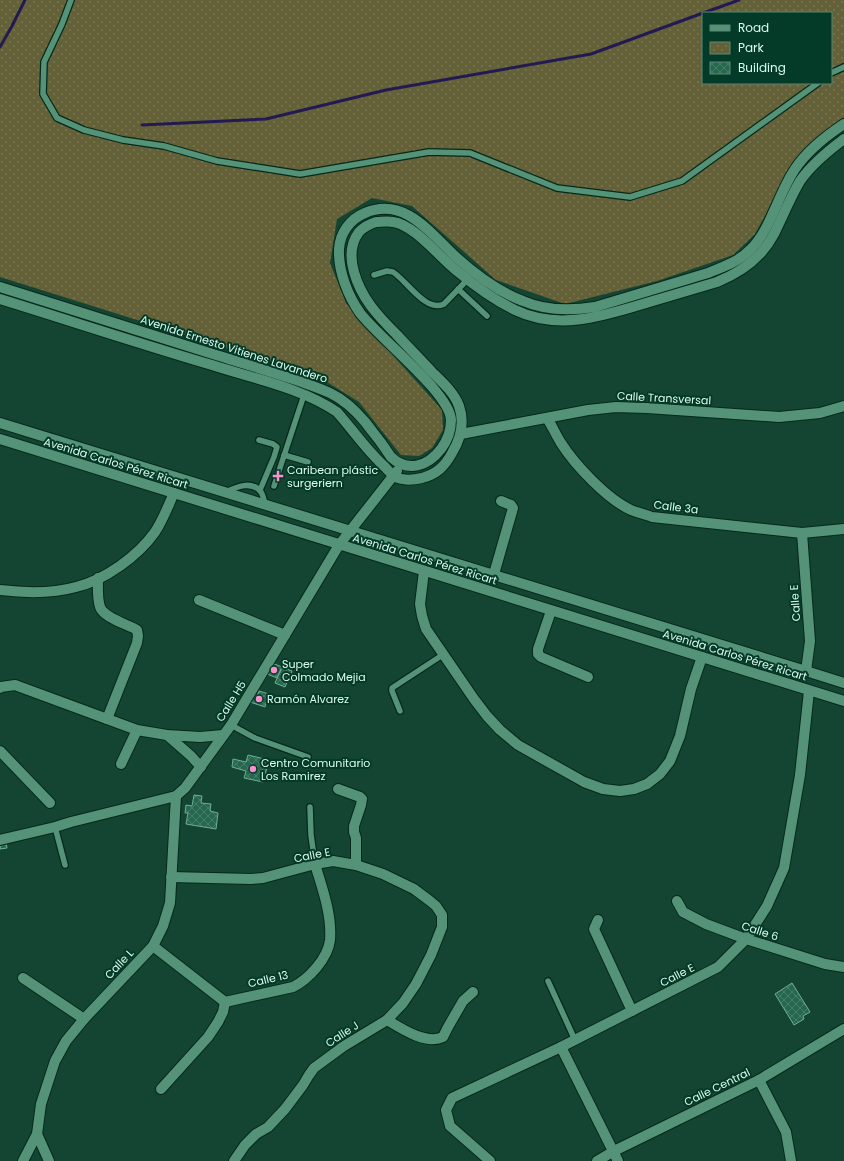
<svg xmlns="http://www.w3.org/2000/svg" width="844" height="1161" font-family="Poppins,sans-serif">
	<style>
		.park { fill: url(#park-dots); fill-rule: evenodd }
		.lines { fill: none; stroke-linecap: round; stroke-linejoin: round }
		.stream { stroke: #231a53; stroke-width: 3 }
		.building { fill: url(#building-cross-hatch); stroke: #6faf93 }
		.lane-casing { stroke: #06291c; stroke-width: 8 }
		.street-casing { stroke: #06291c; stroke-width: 12 }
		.secondary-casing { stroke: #06291c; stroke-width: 12 }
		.lane { stroke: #549378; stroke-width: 5.5 }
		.street { stroke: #549378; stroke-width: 10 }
		.secondary { stroke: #549378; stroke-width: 10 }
		.poi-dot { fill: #f790cd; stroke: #043a28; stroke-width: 1.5 }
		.labels { text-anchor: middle; stroke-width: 4; stroke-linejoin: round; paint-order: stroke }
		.street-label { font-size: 11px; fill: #dbfbec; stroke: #043a28 }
		.poi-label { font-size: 11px; fill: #dbfbec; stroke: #043a28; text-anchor: start }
	</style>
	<defs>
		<pattern id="park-dots" width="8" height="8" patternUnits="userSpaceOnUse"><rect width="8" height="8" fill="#646138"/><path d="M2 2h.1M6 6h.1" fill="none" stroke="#7a7955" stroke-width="1.8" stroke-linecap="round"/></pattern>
		<pattern id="building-cross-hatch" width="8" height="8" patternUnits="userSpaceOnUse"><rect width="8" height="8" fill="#26674e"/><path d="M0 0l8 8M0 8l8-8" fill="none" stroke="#457e68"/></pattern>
	</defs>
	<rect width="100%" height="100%" fill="#134532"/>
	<path class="park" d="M0 0H844V117L797 157 755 234 733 255 657 281 565 304 496 280 412 206 372 198 337 219 330 263 346 303 442 410 443 430 432 448 419 456 401 455 359 402 319 377 0 277ZM703 13H831V83H703Z"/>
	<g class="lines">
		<g class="stream">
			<path d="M703 13 739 0"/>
			<path d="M0 47 12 26 25 0"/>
			<path d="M142 125 266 119 386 90 591 54 703 13"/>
		</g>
	</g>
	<g class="building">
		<path d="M272 663 282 667 277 678 267 674Z"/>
		<path d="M282 667 292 671 285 687 275 683Z"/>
		<path d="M259 691 269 694 265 707 250 702 252 695 257 696Z"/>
		<path d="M248 755 269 760 263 782 244 778 246 771 232 767 233 759 246 762Z"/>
		<path d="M194 795 202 796 201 803 211 804 210 811 218 813 216 829 186 824 188 813H185L186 805 192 806Z"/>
		<path d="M6 843 7 848 0 849V844Z"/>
		<path d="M792 983 810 1012 803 1016 804 1019 794 1025 775 994Z"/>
	</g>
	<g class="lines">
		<defs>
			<g id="lane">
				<path d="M71 0 62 24 44 62 43 94 57 118 84 130 123 140 164 146 217 161 300 174 429 152 470 153 557 188 630 197 682 181 818 83"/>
				<path d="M831 73 844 67"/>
				<path d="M374 275 387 271 393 272C407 281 426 313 444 304L468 279"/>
				<path d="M458 289 487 316"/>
				<path d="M259 440 273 444 277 447 274 457 260 490"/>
				<path d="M284 455 308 462"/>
				<path d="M274 486 304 395"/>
				<path d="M226 492C236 487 252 480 261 492 263 495 264 500 265 504"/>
				<path d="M400 711 392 691V688L444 654"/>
				<path d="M231 725 255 738 308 757"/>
				<path d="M310 807 311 835 315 864"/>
				<path d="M55 827 65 865"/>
				<path d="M548 981 575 1040"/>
			</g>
			<g id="street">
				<path d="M0 287C72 309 144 332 216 355 242 363 269 371 296 380 307 384 319 388 330 393 345 400 356 411 366 423 371 430 377 437 382 444 385 448 388 453 391 457 408 473 428 466 441 449 447 441 451 430 451 420 450 393 379 338 360 313 348 296 338 271 339 249 340 233 350 219 365 213 405 196 431 234 457 258 476 275 499 292 523 301 546 311 570 311 595 307L708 273C723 267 740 261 751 249 771 229 778 194 795 169 807 151 826 136 844 124"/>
				<path d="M0 299C71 321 141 344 212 365 252 378 302 388 337 412 353 430 367 451 385 467 388 470 391 474 394 476 402 481 413 480 422 478 437 474 445 466 452 453 461 438 465 423 459 406 454 392 441 381 431 371 420 359 408 347 397 335 378 316 361 298 354 272 350 258 350 244 359 232 364 227 369 224 376 222 381 222 388 221 393 222 415 225 439 257 457 271 475 286 494 300 515 310 559 331 603 316 646 303 670 296 694 289 717 282 742 272 762 257 774 234 783 216 790 198 800 181 811 165 828 151 844 139"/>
				<path d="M547 418C552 426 556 435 561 443 575 465 607 499 631 510 638 513 645 514 652 517L802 533 844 529"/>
				<path d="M461 434 588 410 616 407 647 408 779 417 820 413 844 406"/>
				<path d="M802 533 810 641 806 671"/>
				<path d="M424 571 420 604 422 616 426 629 474 699 487 716 500 730 518 745 584 782 603 789 620 791 634 789 647 784 660 774 670 761 680 736 691 689 702 657"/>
				<path d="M494 574 513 508 511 505 501 501"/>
				<path d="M98 578C98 587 97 598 100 607 104 618 127 624 137 630L138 636 137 643 107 719"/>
				<path d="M0 590C25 593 51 594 76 587 105 580 138 556 155 532 163 520 168 506 174 493"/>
				<path d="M199 600 285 635"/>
				<path d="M551 611 538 649V654L541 657 588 677"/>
				<path d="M0 688 1 687 15 685 137 730 167 735 200 737 223 735"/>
				<path d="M167 735 191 756 201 767"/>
				<path d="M0 751 50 803"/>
				<path d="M121 764 137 730"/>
				<path d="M338 789 360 797 362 799 361 805 354 826V832L356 838V865"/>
				<path d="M0 840 55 827 71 822 176 796 185 788 231 725 339 545 397 471"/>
				<path d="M171 877 251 879 263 878 315 864 333 861 356 865 383 874 414 889 430 901 436 906 442 915V927L431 955 416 984 403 1003 387 1020 344 1046 314 1068 309 1075 303 1085 285 1109 268 1127 256 1134 245 1145 234 1161"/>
				<path d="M677 901 683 912 706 924 746 939 825 964 844 967"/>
				<path d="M598 920 594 929 632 1011"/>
				<path d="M153 946 225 1002 293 987C309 979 328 958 330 940 332 914 322 888 315 864"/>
				<path d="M23 978 84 1019"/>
				<path d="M387 1020C402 1029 426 1045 443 1037L448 1027 463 1001 473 992"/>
				<path d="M561 1047 618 1161"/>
				<path d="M759 1080 786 1132 791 1161"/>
				<path d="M161 1089 208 1037 218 1022 223 1012 225 1002"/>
				<path d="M37 1134 49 1161"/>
				<path d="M23 1161 37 1134 41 1104 55 1061 66 1041 84 1019 153 946 163 926 170 903 176 796"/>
				<path d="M490 1161 450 1126 446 1110 452 1098 561 1047 718 967 746 939 767 906 784 868 800 775 809 691"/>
				<path d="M597 1161 614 1151 759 1080 844 1029"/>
			</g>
			<g id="secondary">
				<path d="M0 423 806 671 844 683"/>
				<path d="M0 439 844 701"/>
			</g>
		</defs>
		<use href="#lane" class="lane-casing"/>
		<use href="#street" class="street-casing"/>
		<use href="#secondary" class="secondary-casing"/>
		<use href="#lane" class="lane"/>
		<use href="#street" class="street"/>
		<use href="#secondary" class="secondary"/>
	</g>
	<g class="poi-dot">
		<path d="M276 470h4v4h4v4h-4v4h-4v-4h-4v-4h4z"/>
		<circle cx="274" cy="670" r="4"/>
		<circle cx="259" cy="699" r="4"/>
		<circle cx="253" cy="769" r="4"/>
	</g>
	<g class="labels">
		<g class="street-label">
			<text transform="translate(234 349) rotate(18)" y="4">Avenida Ernesto Vitienes Lavandero</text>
			<text transform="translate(664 398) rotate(3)" y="4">Calle Transversal</text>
			<text transform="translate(116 463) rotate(17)" y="4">Avenida Carlos Pérez Ricart</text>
			<text transform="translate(676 507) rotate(7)" y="4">Calle 3a</text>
			<text transform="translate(425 559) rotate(17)" y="4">Avenida Carlos Pérez Ricart</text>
			<text transform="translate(795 603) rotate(-94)" y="4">Calle E</text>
			<text transform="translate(735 655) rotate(17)" y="4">Avenida Carlos Pérez Ricart</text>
			<text transform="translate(231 701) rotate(-58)" y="4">Calle H5</text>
			<text transform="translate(312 855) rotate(-11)" y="4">Calle E</text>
			<text transform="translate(760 931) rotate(18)" y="4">Calle 6</text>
			<text transform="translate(119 964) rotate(-47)" y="4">Calle L</text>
			<text transform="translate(677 975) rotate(-27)" y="4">Calle E</text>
			<text transform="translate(268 979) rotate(-13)" y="4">Calle 13</text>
			<text transform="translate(342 1034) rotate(-33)" y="4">Calle J</text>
			<text transform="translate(717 1087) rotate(-26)" y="4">Calle Central</text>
		</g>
		<g class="poi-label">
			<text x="287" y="474">Caribean plástic<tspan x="287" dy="13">surgeriern</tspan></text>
			<text x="282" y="668">Super<tspan x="282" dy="13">Colmado Mejia</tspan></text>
			<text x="267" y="703">Ramón Alvarez</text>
			<text x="261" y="767">Centro Comunitario<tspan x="261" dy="13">Los Ramirez</tspan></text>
		</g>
	</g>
	<rect x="702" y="12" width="130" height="72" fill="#043a28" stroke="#5a8776"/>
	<rect x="710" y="25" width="20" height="6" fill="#549378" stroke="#5a8776"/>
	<text x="738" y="32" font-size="12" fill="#dbfbec">Road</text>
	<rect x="710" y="42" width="20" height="12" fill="url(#park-dots)" stroke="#5a8776"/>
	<text x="738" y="52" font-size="12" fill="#dbfbec">Park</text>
	<rect x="710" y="62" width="20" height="12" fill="url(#building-cross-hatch)" stroke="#5a8776"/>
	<text x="738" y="72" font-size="12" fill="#dbfbec">Building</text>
</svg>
